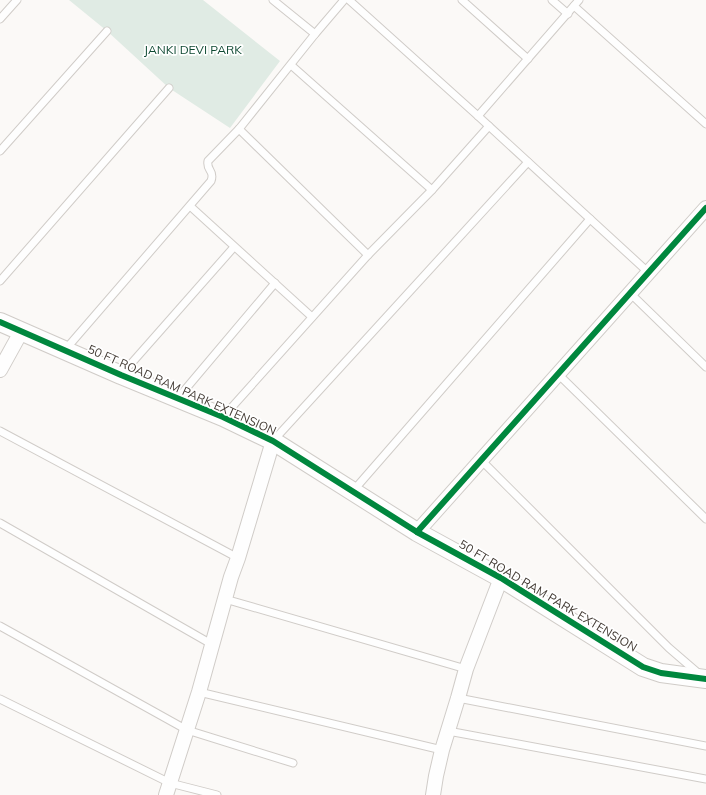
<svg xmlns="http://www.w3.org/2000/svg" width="706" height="795" font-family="Mulish,sans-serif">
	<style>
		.green { fill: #e0ebe4 }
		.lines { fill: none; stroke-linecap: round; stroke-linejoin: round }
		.service-casing { stroke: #d0ccc8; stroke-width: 9 }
		.minor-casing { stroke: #d0ccc8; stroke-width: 16 }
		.tertiary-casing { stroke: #d0ccc8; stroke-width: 20 }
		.service { stroke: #fefefe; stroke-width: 7 }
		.minor { stroke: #fefefe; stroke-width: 14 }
		.tertiary { stroke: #fefefe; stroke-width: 18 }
		.cycleway-casing { stroke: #fff; stroke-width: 8 }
		.cycleway { stroke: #00873e; stroke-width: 6 }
		.labels { text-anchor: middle; stroke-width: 3.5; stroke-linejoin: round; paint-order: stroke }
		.park-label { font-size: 12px; fill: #0d4831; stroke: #fff }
		.street-label { font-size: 12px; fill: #423a33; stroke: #fff }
	</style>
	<rect width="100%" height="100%" fill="#fbf9f7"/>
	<path class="green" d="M69 0H203L280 61 230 128 169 88 107 31Z"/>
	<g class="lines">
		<defs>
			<g id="service">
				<path d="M273 0 315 34"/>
				<path d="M349 0 478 116 649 273"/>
				<path d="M462 0 528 59"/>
				<path d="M552 0 568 14"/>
				<path d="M574 6 706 124"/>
				<path d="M0 19 17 0"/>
				<path d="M291 65 432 190"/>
				<path d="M478 116 579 0"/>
				<path d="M239 129 368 255"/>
				<path d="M0 151 107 31"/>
				<path d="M190 206 312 317"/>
				<path d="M0 281 169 88"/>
				<path d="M631 294 706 367"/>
				<path d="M65 350 211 181C215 170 206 171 208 161L239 129 315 34 344 0"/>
				<path d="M122 374 234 247"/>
				<path d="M558 374 706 519"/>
				<path d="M178 398 275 283"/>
				<path d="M223 417 368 255 432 190 489 126"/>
				<path d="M0 431 238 558"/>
				<path d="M273 441 528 162"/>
				<path d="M482 461 669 648 698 673"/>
				<path d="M353 491 590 219"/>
				<path d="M0 523 213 645"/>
				<path d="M225 599 466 669"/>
				<path d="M0 626 187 730 293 763"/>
				<path d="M199 692 442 750"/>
				<path d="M458 698 706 746"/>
				<path d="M0 699 170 783 217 795"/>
				<path d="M448 731 706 779"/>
			</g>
			<g id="minor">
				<path d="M0 370 21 332"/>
				<path d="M417 532 706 208"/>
				<path d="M166 795 199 692 231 577 238 558 273 441"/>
				<path d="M433 795 436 776 442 750 458 698 466 669 501 578"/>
			</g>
			<path id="tertiary" d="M0 322 121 375 223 417 273 441 417 532 501 578 643 667 661 673 706 679"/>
		</defs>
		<use href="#service" class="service-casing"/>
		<use href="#minor" class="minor-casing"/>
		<use href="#tertiary" class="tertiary-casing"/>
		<use href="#service" class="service"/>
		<use href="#minor" class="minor"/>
		<use href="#tertiary" class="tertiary"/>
		<defs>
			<g id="cycleway">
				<path d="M0 322 121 375 223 417 273 441 417 532 501 578 643 667 661 673 706 679"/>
				<path d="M417 532 706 208"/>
			</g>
		</defs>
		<use href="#cycleway" class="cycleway-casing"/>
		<use href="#cycleway" class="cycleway"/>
	</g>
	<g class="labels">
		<g class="park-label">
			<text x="193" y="54">JANKI DEVI PARK</text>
		</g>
		<g class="street-label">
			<text transform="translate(182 390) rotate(24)" y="4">50 FT ROAD RAM PARK EXTENSION</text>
			<text transform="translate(548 596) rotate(31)" y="4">50 FT ROAD RAM PARK EXTENSION</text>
		</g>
	</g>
</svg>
